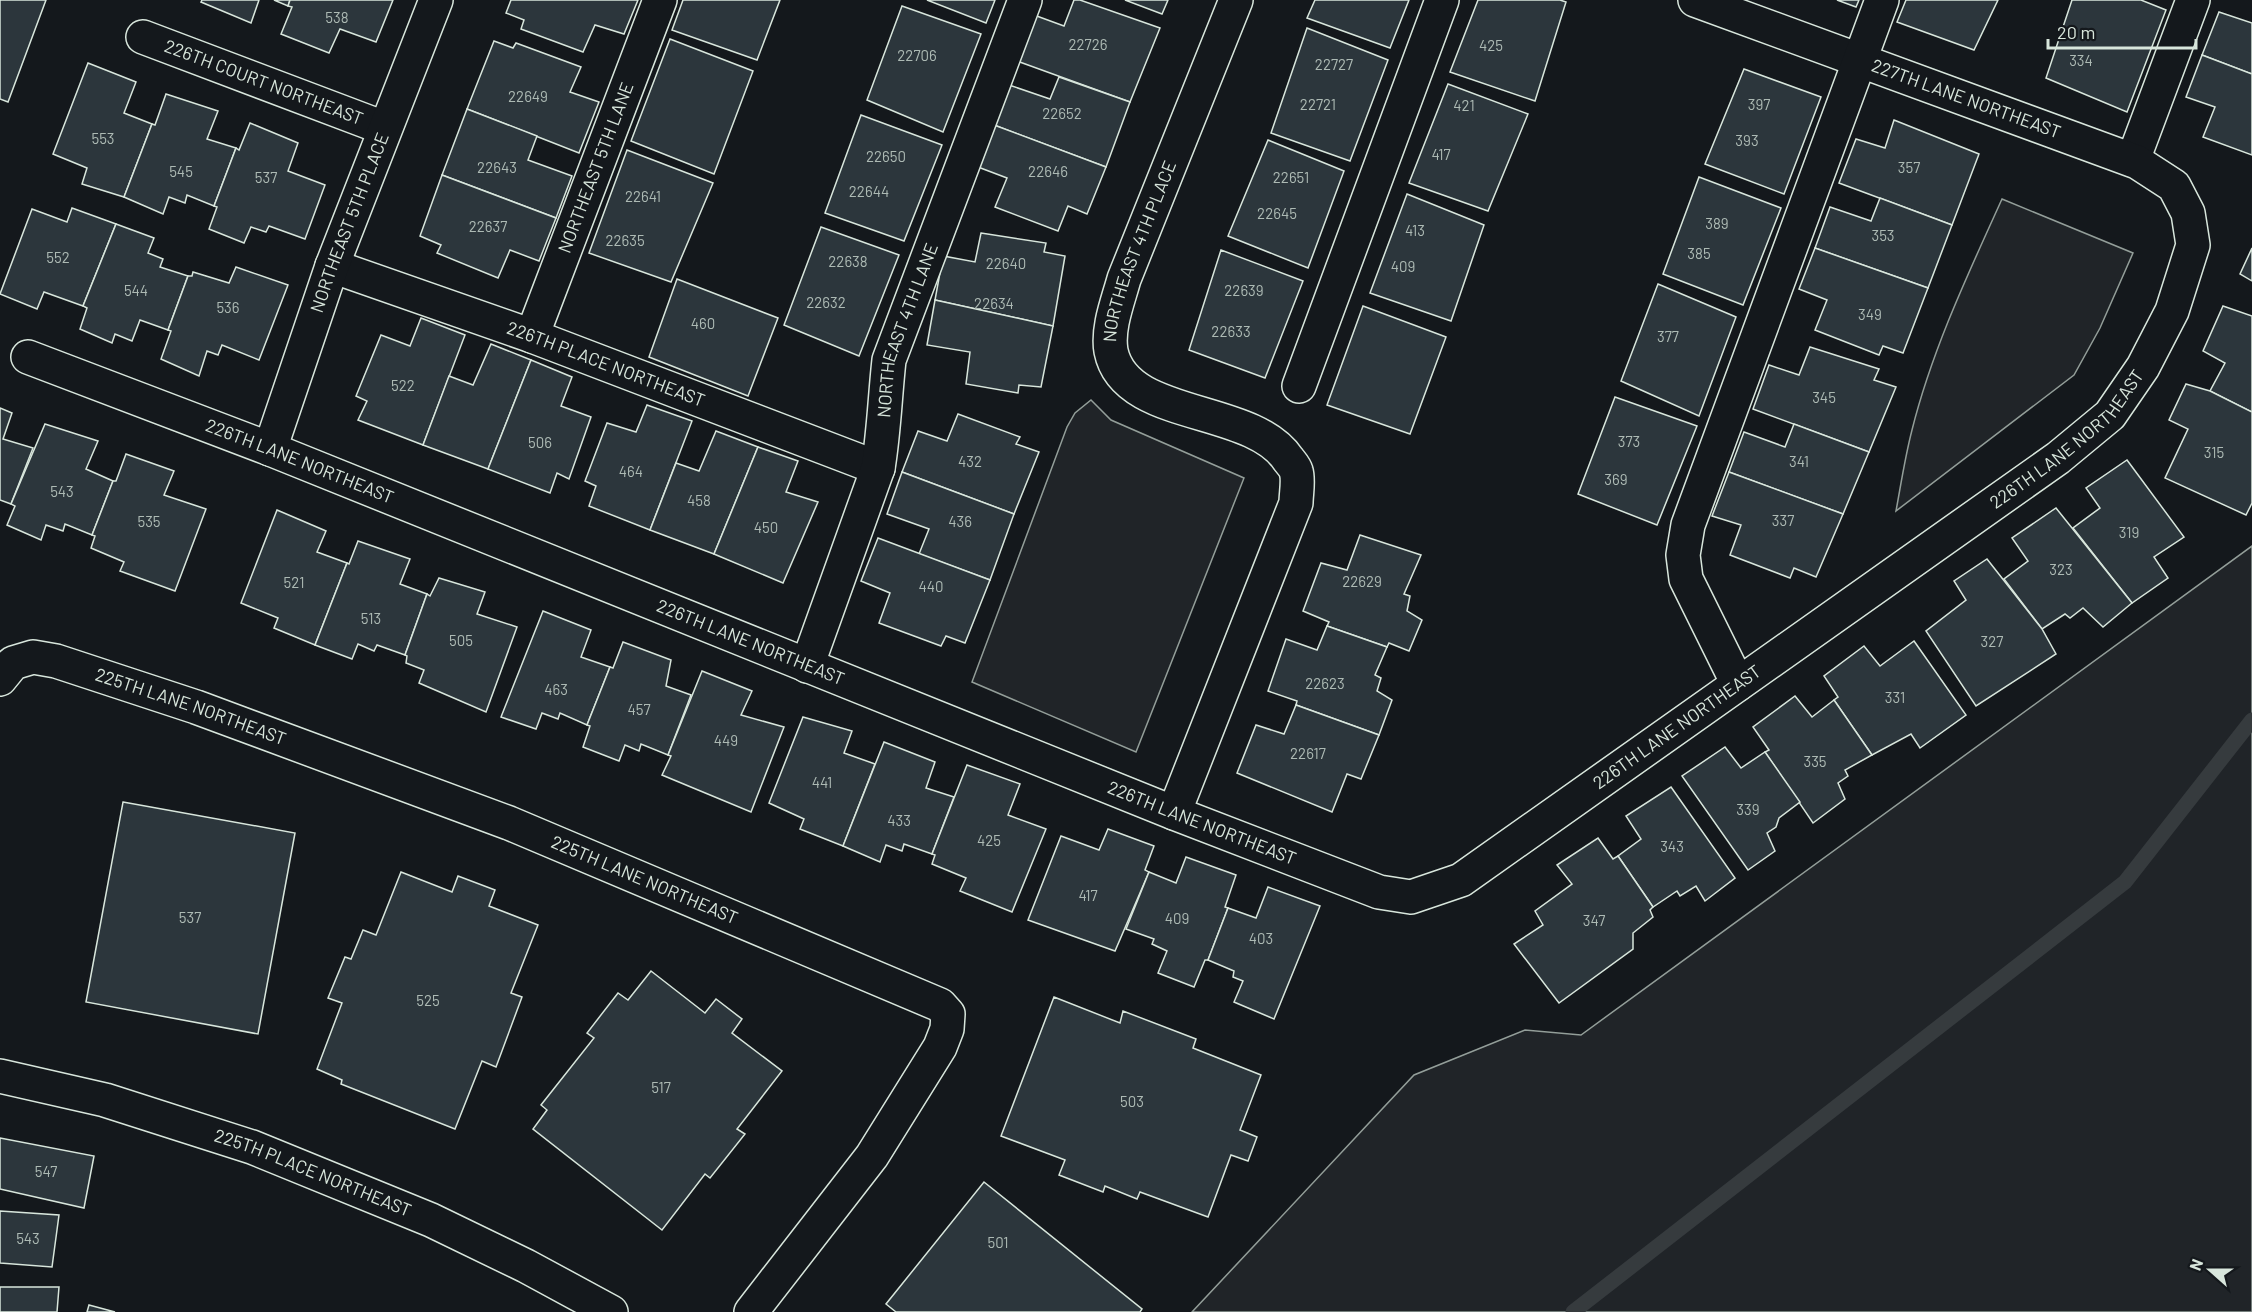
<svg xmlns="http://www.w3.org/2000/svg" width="2252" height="1312" font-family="Barlow,sans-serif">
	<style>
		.green { fill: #202428; stroke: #939e99; stroke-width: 1.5 }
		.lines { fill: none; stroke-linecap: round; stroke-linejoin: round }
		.stream { stroke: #363b3e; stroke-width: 15 }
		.building { fill: #2c363c; stroke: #d8e6dc; stroke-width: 1.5 }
		.minor-casing { stroke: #d8e6dc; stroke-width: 36 }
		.minor { stroke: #14181c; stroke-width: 33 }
		.labels { text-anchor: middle; stroke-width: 4.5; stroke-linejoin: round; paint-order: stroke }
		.number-label { font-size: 15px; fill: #adbab4 }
		.street-label { font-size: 18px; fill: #d8e6dc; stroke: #14181c }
	</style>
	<rect width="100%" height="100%" fill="#14181c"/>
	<g class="green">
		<path d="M2002 199 2133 253 2100 328 2074 375 1896 511C1901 484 1905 457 1912 430 1932 350 1968 274 2002 199Z"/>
		<path d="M1091 400 1111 420 1244 478 1136 752 972 682 1067 427 1075 413Z"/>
		<path d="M2252 546V1312H1192L1414 1075 1525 1030 1581 1035Z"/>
	</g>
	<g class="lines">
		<path class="stream" d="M1573 1312 2125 882 2252 720"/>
	</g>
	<g class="building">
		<path d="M0 0H46L8 102 0 99Z"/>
		<path d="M202 0H259L251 23 201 2Z"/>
		<path d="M274 0H290L288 6Z"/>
		<path d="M290 0H393L376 42 340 29 329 53 281 34 292 7 288 6Z"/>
		<path d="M511 0H638L624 34 595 25 583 52 521 29 524 20 506 13Z"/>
		<path d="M683 0H780L757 60 672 30Z"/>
		<path d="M927 0H995L986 23Z"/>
		<path d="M1074 0H1080L1160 28 1130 102 1017 61 1034 15 1064 26Z"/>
		<path d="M1125 0H1168L1162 14Z"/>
		<path d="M1315 0H1409L1390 48 1307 18Z"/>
		<path d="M1478 0H1560L1566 2 1535 101 1450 72Z"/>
		<path d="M1837 0H1859L1856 7Z"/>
		<path d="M1906 0H1998L1974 50 1897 22Z"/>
		<path d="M2072 0H2141L2166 10 2127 112 2046 78Z"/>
		<path d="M902 6 981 34 943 132 867 100Z"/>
		<path d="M2219 12 2252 23V74L2202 55Z"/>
		<path d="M1307 28 1388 60 1350 161 1271 133Z"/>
		<path d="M670 39 753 71 714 174 631 141Z"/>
		<path d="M494 41 513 48 516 43 581 67 570 92 599 102 579 153 467 109Z"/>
		<path d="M2202 55 2252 74V155L2203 137 2215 107 2186 97Z"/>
		<path d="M88 63 136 82 124 113 152 124 124 197 82 184 87 168 53 154Z"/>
		<path d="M1744 69 1821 97 1784 194 1705 164Z"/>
		<path d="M1059 77 1130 102 1106 167 994 125 1009 85 1050 99Z"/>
		<path d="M1448 84 1528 114 1488 211 1409 183Z"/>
		<path d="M166 94 218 111 207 139 236 148 214 206 187 195 185 203 169 197 163 214 124 197 152 124 155 125Z"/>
		<path d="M467 109 537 136 528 160 572 176 556 218 442 175Z"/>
		<path d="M861 115 942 145 904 241 825 213Z"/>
		<path d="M1894 120 1979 154 1952 225 1839 183 1856 139 1885 148Z"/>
		<path d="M250 123 298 143 288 171 325 185 305 239 269 226 266 232 251 227 244 243 209 229 217 207 214 206 236 148 239 150Z"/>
		<path d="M994 125 1106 167 1087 214 1068 206 1058 231 995 207 1007 178 978 167Z"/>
		<path d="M1268 140 1344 171 1308 268 1228 236Z"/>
		<path d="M627 150 713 183 671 282 589 253Z"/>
		<path d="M442 175 556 218 539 261 510 250 498 278 437 253 441 245 420 236Z"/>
		<path d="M1699 177 1781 208 1743 305 1663 274Z"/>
		<path d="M1407 194 1484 225 1451 321 1370 293Z"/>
		<path d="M1880 198 1952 225 1928 288 1815 248 1830 207 1871 221Z"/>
		<path d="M72 208 116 224 83 306 44 292 37 309 0 294 32 209 67 222Z"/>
		<path d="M116 224 154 238 148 253 163 259 160 267 188 276 168 330 140 320 132 341 115 334 112 343 80 329 87 308 83 306Z"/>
		<path d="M821 227 899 255 859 356 784 325Z"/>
		<path d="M981 233 1046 243 1044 252 1065 256 1053 326 935 300 943 256 975 262Z"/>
		<path d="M1815 248 1928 288 1903 353 1883 346 1879 355 1815 330 1827 300 1799 289Z"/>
		<path d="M2252 248V281L2240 274Z"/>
		<path d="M1221 250 1303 281 1265 378 1189 350Z"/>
		<path d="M236 267 288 285 259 360 222 345 218 355 207 351 199 376 161 359 171 331 168 330 188 276H192L193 272 229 283Z"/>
		<path d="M677 279 778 318 748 396 649 357Z"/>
		<path d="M1658 284 1736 317 1699 416 1621 381Z"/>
		<path d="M935 300 1053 326 1041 387 1019 385 1018 393 966 384 970 352 927 345Z"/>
		<path d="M1363 306 1446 337 1410 434 1327 405Z"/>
		<path d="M2223 306 2252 316V412L2210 391 2225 363 2203 351Z"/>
		<path d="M421 318 465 335 423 445 358 420 367 401 356 396 381 335 410 346Z"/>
		<path d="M491 344 531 360 488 469 423 445 449 376 473 385Z"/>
		<path d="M1810 347 1879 369 1874 380 1896 387 1869 452 1753 409 1769 365 1799 375Z"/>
		<path d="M531 360 572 377 561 406 591 417 569 479 557 473 550 493 488 469Z"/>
		<path d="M2186 384 2210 391 2252 412V503L2246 515 2165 478 2188 429 2169 420Z"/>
		<path d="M1615 397 1697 426 1657 525 1578 494Z"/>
		<path d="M647 405 692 421 650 530 589 506 596 486 585 481 607 423 636 432Z"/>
		<path d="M0 408 12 413 3 439 33 448 11 504 0 500Z"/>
		<path d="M958 414 1020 437 1016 444 1039 452 1014 514 902 472 918 431 947 441Z"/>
		<path d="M45 424 98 441 86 469 113 481 92 535 65 524 63 531 46 525 41 540 7 525 15 506 11 504Z"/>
		<path d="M1794 424 1869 452 1843 514 1729 472 1744 432 1785 447Z"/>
		<path d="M716 431 758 447 714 554 650 530 676 463 699 471Z"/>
		<path d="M758 447 798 461 786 492 818 502 783 583 714 554Z"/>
		<path d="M126 454 174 471 164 495 206 509 175 591 120 571 124 562 91 548 95 536 92 535 113 481H116Z"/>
		<path d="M2127 460 2184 537 2154 557 2168 578 2132 603 2073 528 2100 508 2086 488Z"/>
		<path d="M902 472 1014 514 990 580 919 554 929 529 887 514Z"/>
		<path d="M1729 472 1843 514 1816 577 1794 568 1790 578 1730 555 1741 525 1712 516Z"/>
		<path d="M2056 508 2132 603 2103 627 2083 608 2070 618 2065 614 2042 629 2004 579 2028 561 2012 538Z"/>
		<path d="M277 510 326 531 317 552 347 563 315 645 274 628 278 618 241 603Z"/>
		<path d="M1360 535 1421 555 1404 594 1410 596 1407 611 1422 620 1409 651 1389 643 1387 647 1327 626 1329 622 1303 611 1321 563 1347 570Z"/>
		<path d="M878 538 990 580 965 643 946 636 941 646 879 623 890 593 861 581Z"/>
		<path d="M358 541 410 559 400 584 427 594 405 655 377 645 374 651 358 644 352 659 315 645 347 563 349 564Z"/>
		<path d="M1987 559 2042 629 2056 654 1976 706 1926 631 1966 600 1954 581Z"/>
		<path d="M439 578 485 592 477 614 517 627 486 712 419 683 424 670 406 663 407 656 405 655 427 594 430 596Z"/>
		<path d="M543 611 591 630 581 657 610 667 587 725 560 713 558 719 542 713 536 729 501 717Z"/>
		<path d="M1327 626 1387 647 1375 675 1381 678 1377 691 1392 700 1379 735 1296 705 1297 701 1268 691 1286 639 1317 650Z"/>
		<path d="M1914 641 1966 715 1920 748 1911 734 1872 755 1834 700 1838 697 1824 676 1864 646 1880 666Z"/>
		<path d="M623 642 671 660 666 686 691 695 668 755 641 744 639 751 625 745 619 761 583 747 590 726 587 725 610 667 613 668Z"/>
		<path d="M702 671 752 691 741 715 784 727 751 812 662 775 671 756 668 755Z"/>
		<path d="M1795 696 1812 717 1834 700 1872 755 1845 770 1848 776 1838 783 1845 799 1813 823 1765 752 1769 750 1753 727Z"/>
		<path d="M1296 705 1379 735 1361 779 1347 774 1332 812 1237 773 1256 725 1284 734Z"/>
		<path d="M803 717 852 731 844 753 875 764 843 846 800 829 804 819 769 803Z"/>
		<path d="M884 742 935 762 926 788 954 797 932 854 904 844 902 851 886 845 880 862 843 846Z"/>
		<path d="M1725 747 1741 768 1765 752 1800 802 1779 818 1776 827 1767 833 1775 851 1748 870 1682 776Z"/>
		<path d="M967 765 1020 784 1008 815 1046 829 1012 912 960 891 966 878 932 864 935 855 932 854Z"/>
		<path d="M1671 787 1735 878 1705 901 1696 886 1680 896 1677 891 1653 907 1618 856 1641 839 1626 816Z"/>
		<path d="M123 802 295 833 258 1034 86 1002Z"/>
		<path d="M1108 829 1154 846 1145 870 1149 872 1115 951 1028 920 1061 836 1099 850Z"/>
		<path d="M1598 838 1613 859 1618 856 1653 907 1650 910 1653 917 1633 933V949L1559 1003 1514 944 1543 925 1535 911 1572 884 1557 865Z"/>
		<path d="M1186 857 1236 875 1225 907 1228 908 1208 960H1205L1194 987 1158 973 1167 951 1152 944 1154 939 1126 929 1149 872 1176 883Z"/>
		<path d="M401 872 452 892 458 876 495 890 489 906 538 925 511 993 522 997 496 1067 482 1061 455 1129 341 1084 342 1080 317 1069 342 1003 328 998 345 957 351 959 363 930 376 935Z"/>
		<path d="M1268 887 1320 906 1274 1019 1234 1002 1243 981 1233 977 1234 971 1208 960 1228 908 1256 918Z"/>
		<path d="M651 971 705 1013 716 999 742 1019 732 1033 782 1071 737 1129 745 1134 710 1178 705 1174 662 1230 533 1129 547 1110 541 1105 594 1038 587 1033 618 993 628 1000Z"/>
		<path d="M1054 997 1120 1023 1123 1011 1196 1039 1193 1048 1261 1075 1240 1130 1257 1137 1248 1161 1231 1155 1208 1217 1140 1192 1137 1199 1105 1186 1103 1192 1059 1175 1065 1160 1001 1136Z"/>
		<path d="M0 1138 94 1156 84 1208 0 1189Z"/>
		<path d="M984 1182 1142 1309 1140 1312H896L886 1304Z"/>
		<path d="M0 1211 59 1215 52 1267 0 1263Z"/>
		<path d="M0 1287H59L57 1312H0Z"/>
		<path d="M89 1305 115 1312H87Z"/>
	</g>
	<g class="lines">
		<defs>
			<g id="minor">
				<path id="s1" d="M143 37 384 128"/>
				<path d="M2133 160 2193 0"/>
				<path id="s2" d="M332 266 532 336 878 468"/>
				<path id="s3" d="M532 336 660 0"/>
				<path id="s4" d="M28 357 270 449 1174 813 1379 892 1411 897 1461 880 2058 458 2110 415 2143 367 2172 311 2193 245 2188 213 2174 186 2137 162 1695 0"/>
				<path d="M1299 386 1442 0"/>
				<path id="s5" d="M270 449 332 266 436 0"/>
				<path id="s6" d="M807 666 878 468C884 432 885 396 889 360L1025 0"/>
				<path id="s7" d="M0 679 13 663 33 657 56 661 196 707 509 823 940 1005 948 1014 947 1029 940 1047 872 1156 751 1312"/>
				<path d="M1738 684 1686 579 1683 555 1688 525 1882 0"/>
				<path id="s8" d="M1174 813 1296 503C1296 494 1299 480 1296 471 1295 467 1291 463 1288 459 1251 404 1125 421 1111 351 1107 328 1118 301 1124 279L1236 0"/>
				<path id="s9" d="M0 1076 105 1100 252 1147 431 1220 526 1266 611 1312"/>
			</g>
		</defs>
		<use href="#minor" class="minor-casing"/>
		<use href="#minor" class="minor"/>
	</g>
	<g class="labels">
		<g class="number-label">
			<text x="337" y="23">538</text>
			<text x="1088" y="50">22726</text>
			<text x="1491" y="51">425</text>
			<text x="917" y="61">22706</text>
			<text x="2081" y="66">334</text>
			<text x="1334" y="70">22727</text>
			<text x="528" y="102">22649</text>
			<text x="1318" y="110">22721</text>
			<text x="1759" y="110">397</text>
			<text x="1464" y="111">421</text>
			<text x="1062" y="119">22652</text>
			<text x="103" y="144">553</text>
			<text x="1747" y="146">393</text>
			<text x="1441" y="160">417</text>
			<text x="886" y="162">22650</text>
			<text x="497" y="173">22643</text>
			<text x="1909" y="173">357</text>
			<text x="181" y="177">545</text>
			<text x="1048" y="177">22646</text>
			<text x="266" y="183">537</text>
			<text x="1291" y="183">22651</text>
			<text x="869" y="197">22644</text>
			<text x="643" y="202">22641</text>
			<text x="1277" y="219">22645</text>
			<text x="1717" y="229">389</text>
			<text x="488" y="232">22637</text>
			<text x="1415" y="236">413</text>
			<text x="1883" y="241">353</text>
			<text x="625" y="246">22635</text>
			<text x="1699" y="259">385</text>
			<text x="58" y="263">552</text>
			<text x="848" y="267">22638</text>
			<text x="1006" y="269">22640</text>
			<text x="1403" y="272">409</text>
			<text x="136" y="296">544</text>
			<text x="1244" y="296">22639</text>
			<text x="826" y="308">22632</text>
			<text x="994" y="309">22634</text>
			<text x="228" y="313">536</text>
			<text x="1870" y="320">349</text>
			<text x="703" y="329">460</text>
			<text x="1231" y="337">22633</text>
			<text x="1668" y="342">377</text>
			<text x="403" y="391">522</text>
			<text x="1824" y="403">345</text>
			<text x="1629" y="447">373</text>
			<text x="540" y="448">506</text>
			<text x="2214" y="458">315</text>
			<text x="970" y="467">432</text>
			<text x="1799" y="467">341</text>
			<text x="631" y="477">464</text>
			<text x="1616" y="485">369</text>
			<text x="62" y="497">543</text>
			<text x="699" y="506">458</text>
			<text x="1783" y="526">337</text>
			<text x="149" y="527">535</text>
			<text x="960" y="527">436</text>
			<text x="766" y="533">450</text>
			<text x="2129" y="538">319</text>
			<text x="2061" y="575">323</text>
			<text x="1362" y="587">22629</text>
			<text x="294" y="588">521</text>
			<text x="931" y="592">440</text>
			<text x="371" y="624">513</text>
			<text x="461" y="646">505</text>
			<text x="1992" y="647">327</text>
			<text x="1325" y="689">22623</text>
			<text x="556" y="695">463</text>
			<text x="1895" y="703">331</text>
			<text x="639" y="715">457</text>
			<text x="726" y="746">449</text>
			<text x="1308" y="759">22617</text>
			<text x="1815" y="767">335</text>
			<text x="822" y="788">441</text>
			<text x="1748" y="815">339</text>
			<text x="899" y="826">433</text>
			<text x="989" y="846">425</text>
			<text x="1672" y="852">343</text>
			<text x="1088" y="901">417</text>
			<text x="190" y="923">537</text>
			<text x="1177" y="924">409</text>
			<text x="1594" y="926">347</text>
			<text x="1261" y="944">403</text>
			<text x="428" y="1006">525</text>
			<text x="661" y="1093">517</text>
			<text x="1132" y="1107">503</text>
			<text x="46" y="1177">547</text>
			<text x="28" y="1244">543</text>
			<text x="998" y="1248">501</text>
		</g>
		<g class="street-label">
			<text dy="6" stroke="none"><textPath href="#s1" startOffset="129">226TH COURT NORTHEAST</textPath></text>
			<text transform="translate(1966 99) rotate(20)" y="6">227TH LANE NORTHEAST</text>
			<text dy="6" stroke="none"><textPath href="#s3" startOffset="180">NORTHEAST 5TH LANE</textPath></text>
			<text dy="6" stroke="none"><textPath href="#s5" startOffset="240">NORTHEAST 5TH PLACE</textPath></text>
			<text dy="6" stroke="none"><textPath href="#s8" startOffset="700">NORTHEAST 4TH PLACE</textPath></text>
			<text dy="6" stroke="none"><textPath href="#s6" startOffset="352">NORTHEAST 4TH LANE</textPath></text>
			<text dy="6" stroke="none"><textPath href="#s2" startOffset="291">226TH PLACE NORTHEAST</textPath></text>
			<text dy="6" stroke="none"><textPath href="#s4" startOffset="2289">226TH LANE NORTHEAST</textPath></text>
			<text dy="6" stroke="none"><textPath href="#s4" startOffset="291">226TH LANE NORTHEAST</textPath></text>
			<text dy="6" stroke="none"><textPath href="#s4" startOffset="777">226TH LANE NORTHEAST</textPath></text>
			<text dy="6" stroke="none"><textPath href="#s7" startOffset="207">225TH LANE NORTHEAST</textPath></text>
			<text dy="6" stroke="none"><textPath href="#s4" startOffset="1803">226TH LANE NORTHEAST</textPath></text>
			<text dy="6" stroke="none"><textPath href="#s4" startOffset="1263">226TH LANE NORTHEAST</textPath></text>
			<text dy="6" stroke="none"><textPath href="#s7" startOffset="693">225TH LANE NORTHEAST</textPath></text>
			<text dy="6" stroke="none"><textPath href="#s9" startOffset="328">225TH PLACE NORTHEAST</textPath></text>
		</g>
	</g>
	<g transform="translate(2210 1270) rotate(291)" stroke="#14181c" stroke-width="4.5" paint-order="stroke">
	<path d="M0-4.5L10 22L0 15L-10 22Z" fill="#d8e6dc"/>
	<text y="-9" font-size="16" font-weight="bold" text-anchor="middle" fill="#d8e6dc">N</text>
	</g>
	<path d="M2048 39v9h148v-9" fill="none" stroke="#d8e6dc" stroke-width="3"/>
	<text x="2057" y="39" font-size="18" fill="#d8e6dc" stroke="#14181c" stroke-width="4.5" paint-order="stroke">20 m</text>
</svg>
